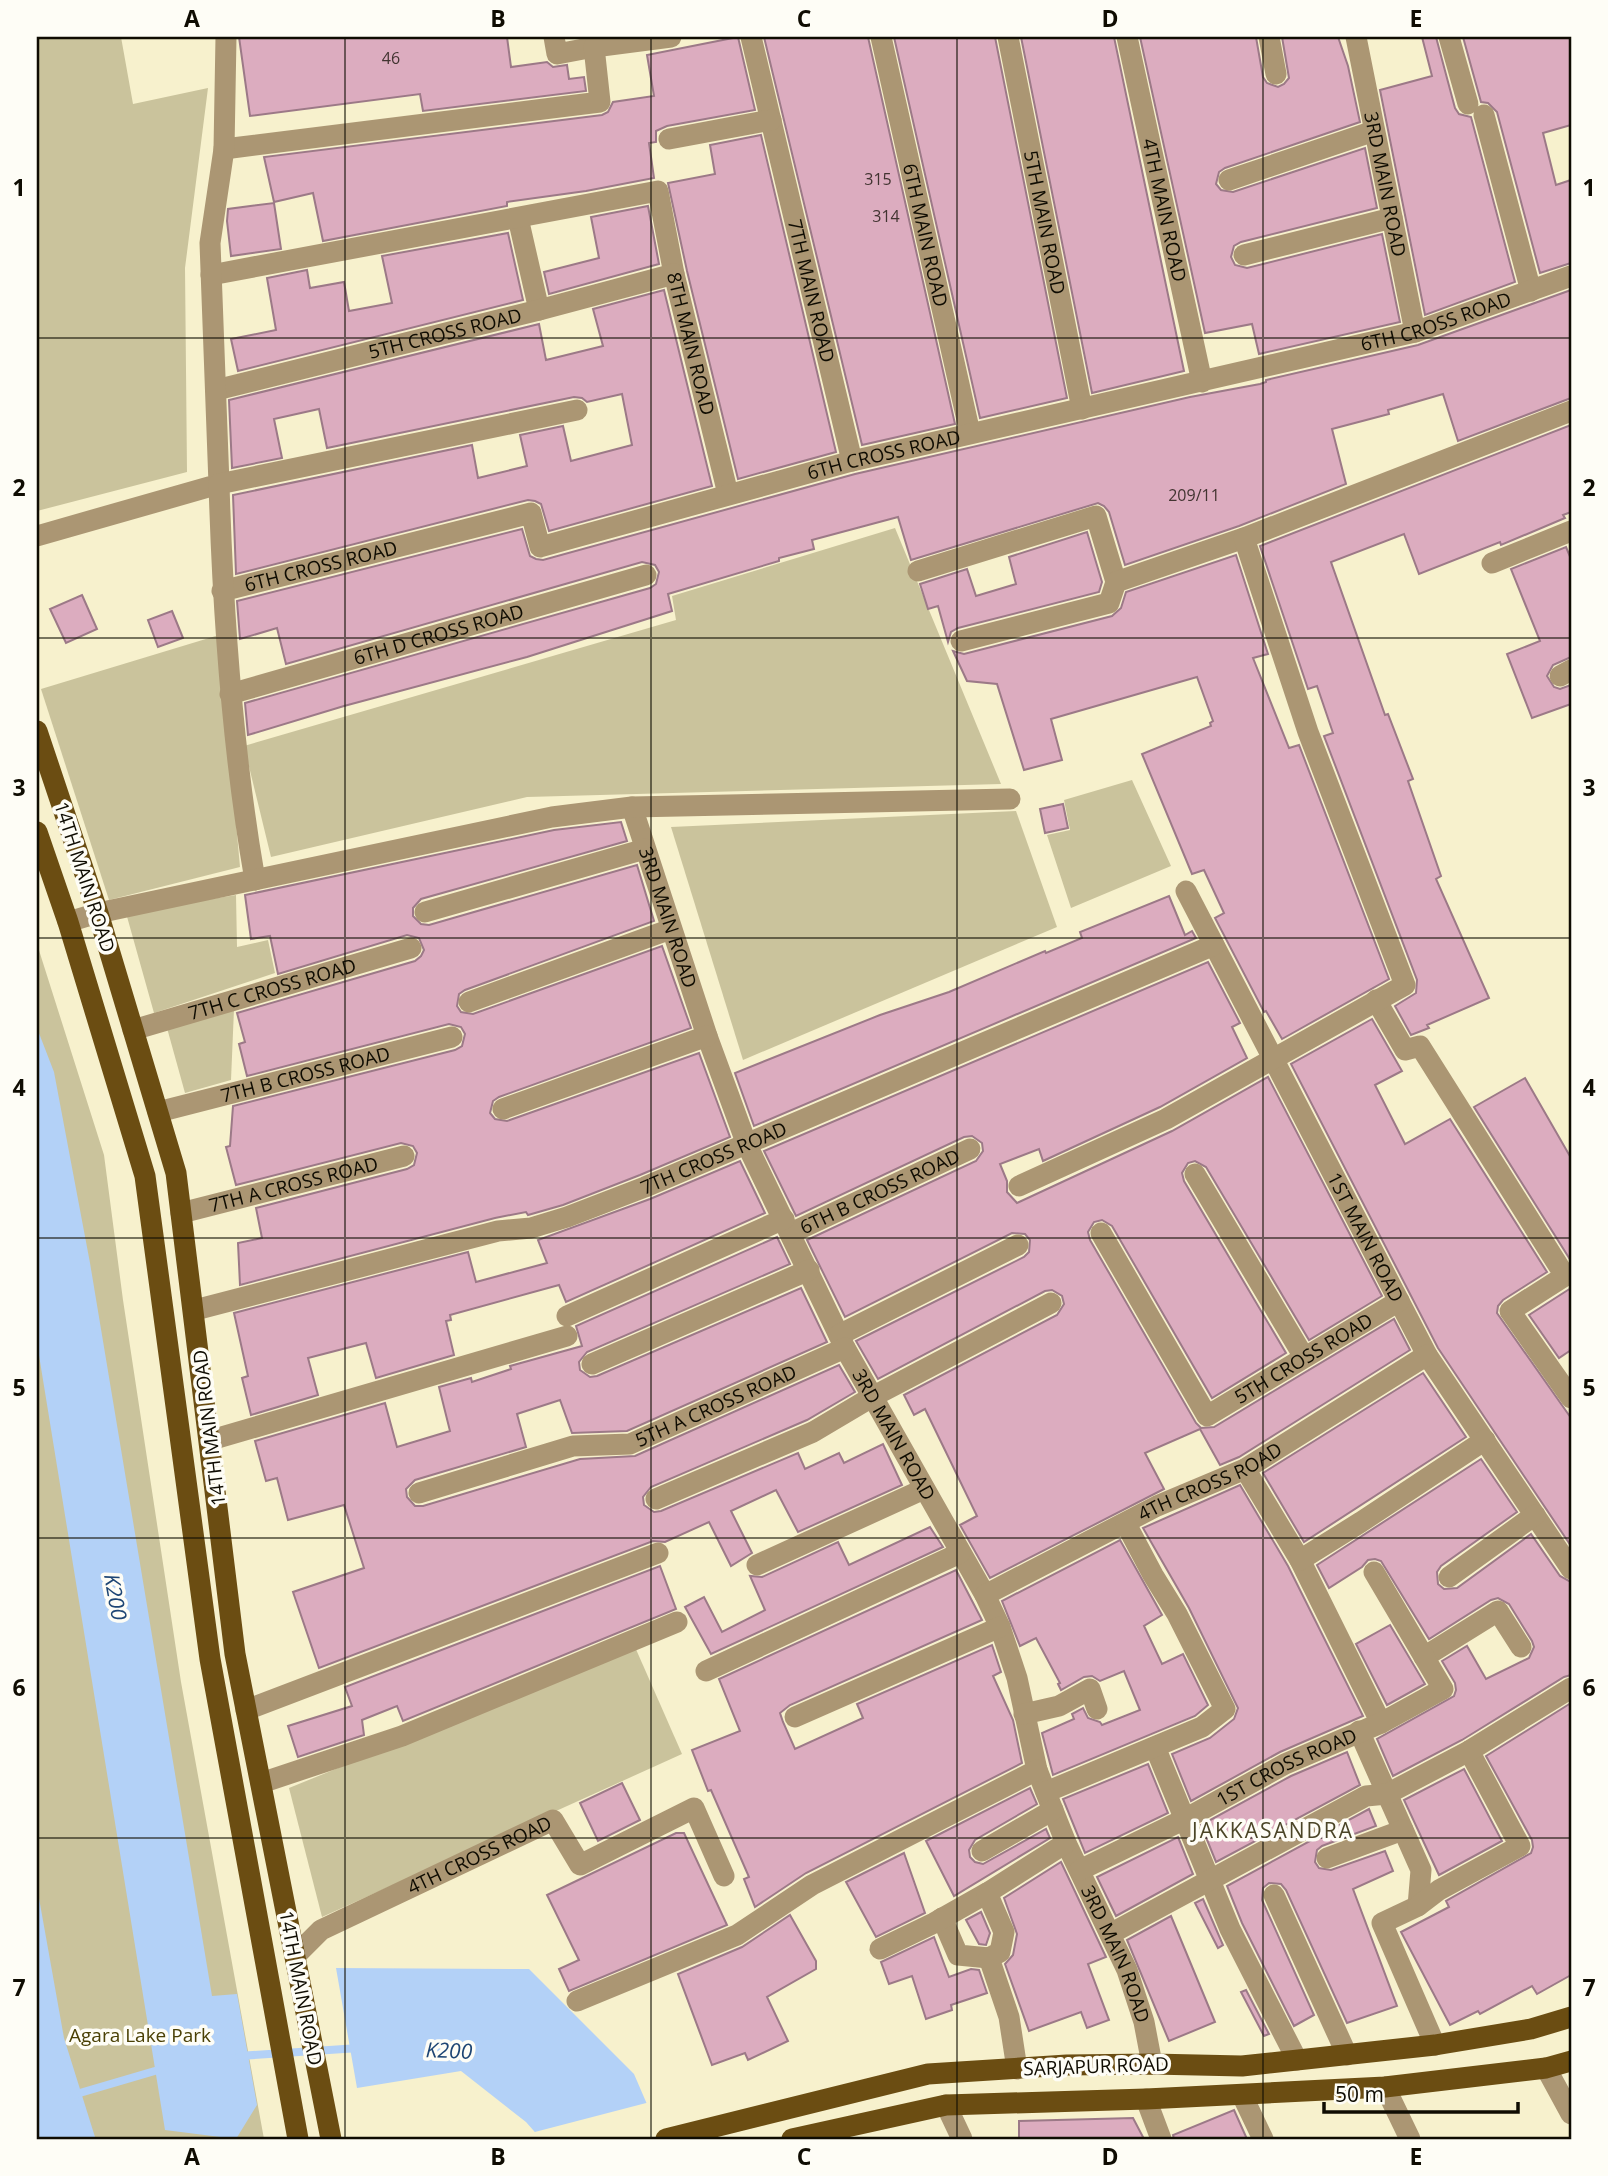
<svg xmlns="http://www.w3.org/2000/svg" width="1608" height="2176" font-family="'Open Sans',sans-serif">
	<style>
		.green { fill: #cac39c }
		.water { fill: #b3d1f7 }
		.pier { fill: #f7f1cd }
		.lines { fill: none; stroke-linecap: round; stroke-linejoin: round }
		.stream { stroke: #b3d1f7; stroke-width: 8 }
		.building { fill: #dcacbf; stroke: #9c7987; stroke-width: 2 }
		.minor { stroke: #ab9673; stroke-width: 21 }
		.major { stroke: #6b4d12; stroke-width: 21 }
		.grid { fill: none; stroke: #0f0c02; stroke-width: 2; stroke-opacity: 0.55 }
		.labels { text-anchor: middle; stroke-width: 7; stroke-linejoin: round; paint-order: stroke }
		.number-label { font-size: 16px; fill: #423431 }
		.street-label { font-size: 19px; fill: #0f0c02; stroke: #fefdf6 }
		.park-label { font-size: 19px; fill: #4a4005; stroke: #fefdf6 }
		.water-label { font-size: 21px; font-style: italic; fill: #1d4574; stroke: #fefdf6 }
		.neighbourhood-label { font-size: 21px; letter-spacing: 2px; fill: #4b4527; stroke: #fefdf6 }
		.neatline { fill: none; stroke: #0f0c02; stroke-width: 2.5 }
		.grid-label { font-size: 23px; text-anchor: middle; font-weight: bold; fill: #0f0c02 }
	</style>
	<rect width="100%" height="100%" fill="#f7f1cd"/>
	<g class="green">
		<path d="M37 37H121L133 104 208 88 185 268 187 472 37 511Z"/>
		<path d="M895 528 1001 784 527 797 271 857 244 746 676 620 672 596Z"/>
		<path d="M219 635 240 867 109 900 41 689Z"/>
		<path d="M1132 780 1171 866 1071 908 1047 835 1070 830 1064 800Z"/>
		<path d="M1016 811 1057 927 743 1060 671 827Z"/>
		<path d="M236 895 237 947 268 940 275 973 154 1013 126 913Z"/>
		<path d="M37 944 104 1155 123 1300 181 1682 264 2139H37Z"/>
		<path d="M234 1009 231 1080 185 1093 167 1028Z"/>
		<path d="M635 1647 682 1754 322 1917 289 1788Z"/>
	</g>
	<g class="water">
		<path d="M37 1028 54 1072 90 1263 212 1996 237 1994 257 2105 236 2139 165 2130 37 1343Z"/>
		<path d="M37 1887 64 2038 95 2137 88 2139H37Z"/>
		<path d="M336 1968 529 1969 634 2074 662 2139H541L526 2122 461 2071 357 2088Z"/>
	</g>
	<path class="pier" d="M650 2102 665 2139H536L531 2133Z"/>
	<g class="lines">
		<g class="stream">
			<path d="M239 2056 359 2048"/>
			<path d="M73 2095 165 2068"/>
		</g>
	</g>
	<g class="building">
		<path d="M239 37H507L511 67 547 62 553 67 567 65 569 79 584 77 586 91 423 111 420 94 250 116Z"/>
		<path d="M738 37 755 110 667 126 656 131V142L649 143 654 178 586 191 507 202V206L323 241 313 193 274 202 264 157 602 115 608 112 613 102 654 96 647 55Z"/>
		<path d="M764 37H868L955 424 862 445Z"/>
		<path d="M894 37H995L1067 398 980 418Z"/>
		<path d="M1021 37H1114L1184 371 1092 393Z"/>
		<path d="M1140 37H1256L1263 77 1267 83 1278 87 1284 84 1289 78 1282 37H1338L1348 66 1360 122 1225 168 1219 172 1216 184 1221 190 1233 192 1365 148 1377 208 1241 242 1234 246 1231 257 1235 265 1247 268 1382 234 1400 322 1259 354 1252 324 1205 333Z"/>
		<path d="M1422 37H1436L1455 108 1459 114 1471 117 1515 282 1425 315 1380 90 1432 76Z"/>
		<path d="M1463 37H1571V125L1543 133 1556 185 1571 180V263L1540 273 1497 112 1488 103 1481 102Z"/>
		<path d="M761 135 836 452 738 479 687 271 668 183 715 174 710 145Z"/>
		<path d="M274 203 281 249 231 256 227 221 228 209Z"/>
		<path d="M648 206 659 264 549 294 544 272 599 258 591 217Z"/>
		<path d="M508 233 523 300 238 371 231 339 276 330 267 278 307 270 310 288 344 282 349 311 392 303 382 256Z"/>
		<path d="M664 290 712 486 549 531 541 504 535 501 528 500 236 574 233 495 472 445 478 478 527 466 520 435 563 426 571 461 632 445 622 394 587 402 582 398 574 397 327 448 319 409 274 419 282 458 232 468 229 400 539 324 546 360 603 346 593 309Z"/>
		<path d="M1571 290V398L1458 441 1443 394 1388 410 1389 414 1332 429 1346 484 1239 526 1125 565 1109 512 1104 506 1098 503 911 560 898 517 812 540 814 549 779 558V561L668 594 672 611 527 657 344 706 248 735 245 703 650 588 656 584 659 572 655 565 642 562 286 664 277 628 240 639 237 601 522 529 530 556 536 559 543 560 855 474 1190 397 1260 384 1266 382V380L1418 345Z"/>
		<path d="M1571 425V512L1563 515 1565 518 1501 545 1500 542 1419 574 1404 534 1331 562 1385 715 1388 714 1413 779 1408 781 1441 876 1436 879 1489 998 1427 1025 1429 1028 1411 1035 1395 1006 1416 993 1417 980 1324 736 1333 733 1317 686 1308 689 1260 546Z"/>
		<path d="M1087 532 1102 582 1099 592 958 628 951 632 948 642 938 606 928 609 920 584 967 569 976 596 1016 584 1009 557Z"/>
		<path d="M1566 547 1571 559V657L1553 665 1547 676 1554 687 1560 689 1571 685V704L1532 718 1507 654 1540 641 1511 569Z"/>
		<path d="M1236 555 1268 654 1253 658 1289 748 1299 745 1389 979 1282 1039 1266 1011 1264 1012 1215 918 1224 913 1204 870 1192 874 1142 754 1211 726 1210 723 1213 721 1197 677 1051 719 1062 760 1024 770 997 684 967 681 953 651 964 654 1112 616 1121 608 1126 592Z"/>
		<path d="M82 595 97 629 66 643 50 609Z"/>
		<path d="M172 611 183 638 158 647 148 620Z"/>
		<path d="M1063 804 1068 828 1045 833 1040 809Z"/>
		<path d="M621 822 627 841 421 899 413 908V916L421 924 429 925 637 865 654 921 465 990 459 994 457 1006 461 1012 473 1014 662 946 691 1028 499 1097 493 1101 490 1113 495 1119 507 1121 699 1053 730 1137 640 1175 563 1205 528 1215 526 1212 495 1218 240 1285 238 1243 262 1238 256 1208 407 1169 414 1165 417 1153 413 1146 401 1143 236 1185 226 1147 230 1146 233 1106 455 1050 462 1046 465 1034 461 1027 449 1024 247 1076 239 1044 245 1042 237 1013 415 961 421 956 424 950 419 938 407 935 278 974 270 936 251 939 245 895 554 830Z"/>
		<path d="M1169 896 1185 935 1192 931 1196 938 754 1126 735 1073 880 1015 949 992 1045 951 1046 953 1082 938 1080 932Z"/>
		<path d="M1208 962 1240 1023 1232 1027 1247 1058 1160 1107 1043 1161 1039 1149 1000 1164 1007 1181V1192L1017 1203 1172 1131 1268 1077 1382 1296 1309 1340 1206 1167 1195 1161 1188 1163 1182 1173 1184 1181 1286 1353 1212 1398 1112 1226 1102 1220 1094 1222 1088 1232 1090 1240 1196 1423 1201 1428 1214 1427 1394 1319 1410 1350 1239 1457 1220 1465 1200 1429 1145 1453 1164 1489 990 1578 960 1525 977 1516 925 1409 914 1415 904 1395 1057 1315 1064 1304 1062 1296 1052 1290 1045 1291 878 1379 856 1341 1024 1257 1029 1252 1030 1240 1025 1234 1012 1233 845 1317 807 1240 976 1161 983 1151 982 1143 972 1136 964 1137 796 1216 764 1151Z"/>
		<path d="M1372 1019 1402 1071 1375 1085 1405 1144 1450 1119 1547 1272 1503 1300 1498 1306 1497 1313 1571 1418V1546L1438 1348 1291 1064Z"/>
		<path d="M1525 1078 1571 1158V1261L1474 1107Z"/>
		<path d="M740 1161 765 1213 566 1302 559 1285 450 1315 451 1320 446 1321 454 1355 376 1378 366 1343 308 1358 318 1395 251 1415 242 1378 248 1376 234 1313 468 1252 476 1282 547 1263 538 1240 650 1199Z"/>
		<path d="M777 1237 790 1264 587 1352 579 1362 580 1370 590 1377 597 1376 801 1288 827 1342 627 1431 572 1433 560 1400 517 1414 526 1447 415 1480 406 1489 407 1497 415 1506H423L580 1459 635 1456 839 1365 855 1392 807 1420 651 1487 643 1497 644 1505 654 1512 661 1511 798 1453 805 1469 839 1453 844 1463 883 1444 902 1485 798 1532 776 1490 731 1511 752 1553 731 1566 709 1522 665 1542 653 1541 319 1668 293 1592 364 1568 344 1505 288 1520 277 1478 266 1481 255 1441 385 1403 397 1447 450 1431 439 1387 471 1378 472 1382 511 1369 510 1366 582 1346 576 1326Z"/>
		<path d="M1571 1288V1350L1559 1358 1529 1315Z"/>
		<path d="M1423 1373 1466 1437 1304 1542 1263 1473Z"/>
		<path d="M1481 1459 1517 1512 1441 1566 1437 1572 1438 1584 1444 1589 1457 1588 1531 1534 1560 1576 1571 1582V1675L1564 1677 1462 1740 1393 1776 1377 1739 1454 1696 1456 1690 1455 1683 1442 1661 1467 1646 1486 1679 1529 1658 1534 1647 1532 1641 1509 1604 1498 1598 1491 1600 1429 1639 1381 1561 1375 1559 1368 1560 1362 1567 1329 1588 1317 1565Z"/>
		<path d="M1240 1485 1288 1566 1363 1716 1280 1752 1191 1801 1172 1754 1210 1738 1234 1719 1238 1708 1189 1608 1143 1528Z"/>
		<path d="M930 1527 943 1547 711 1654 685 1607 704 1597 722 1632 765 1610 750 1576 762 1577 838 1542 849 1565Z"/>
		<path d="M1120 1540 1162 1615 1144 1626 1162 1664 1183 1654 1208 1705 1195 1716 1053 1775 1042 1733 1074 1719 1072 1714 1083 1708 1088 1718 1100 1722 1102 1725 1140 1710 1124 1671 1100 1681 1092 1676 1084 1677 1061 1690 1058 1684 1060 1683 1036 1638 1020 1646 1002 1601Z"/>
		<path d="M660 1566 676 1609 403 1721 397 1706 362 1720 364 1735 298 1757 288 1726 352 1706 345 1687Z"/>
		<path d="M956 1570 982 1620 790 1705 780 1713 783 1722 795 1749 863 1718 857 1704 992 1645 1001 1672 993 1676 1013 1720 1022 1763 806 1873 755 1907 744 1879 749 1877 711 1790 708 1791 692 1750 740 1731 719 1679Z"/>
		<path d="M1390 1625 1425 1684 1387 1705 1356 1644Z"/>
		<path d="M1571 1703V1975L1537 1994 1532 1986 1480 2014 1478 2011 1450 2025 1401 1932 1449 1907 1446 1901 1531 1853 1533 1847 1532 1840 1486 1756Z"/>
		<path d="M1347 1752 1360 1785 1216 1862 1201 1825 1291 1776Z"/>
		<path d="M1148 1764 1168 1813 1085 1853 1063 1799Z"/>
		<path d="M1464 1769 1502 1841 1439 1875 1404 1800Z"/>
		<path d="M622 1783 640 1820 598 1841 580 1803Z"/>
		<path d="M1030 1788 1037 1804 975 1840 969 1850 970 1857 975 1862 983 1864 1046 1829 1050 1838 954 1896 926 1841Z"/>
		<path d="M1369 1809 1376 1826 1322 1846 1317 1850 1315 1862 1319 1868 1331 1870 1385 1851 1393 1871 1353 1889 1397 2006 1347 2023 1286 1890 1281 1884 1269 1883 1263 1888 1262 1900 1314 2015 1294 2026 1242 1923 1227 1886Z"/>
		<path d="M676 1833H684L727 1925 569 1991 559 1969 579 1960 547 1895Z"/>
		<path d="M1178 1837 1193 1874 1116 1916 1097 1877Z"/>
		<path d="M904 1853 925 1913 876 1937 846 1882Z"/>
		<path d="M1061 1862 1106 1957 1088 1964 1109 2020 1087 2028 1081 2012 1029 2031 1005 1964 1013 1955 1017 1934 1004 1898Z"/>
		<path d="M1203 1899 1223 1945 1218 1948 1195 1903Z"/>
		<path d="M981 1912 990 1933 986 1945 979 1944 966 1920Z"/>
		<path d="M790 1915 816 1961V1969L767 1997 788 2041 748 2060 745 2053 712 2065 678 1974 742 1947Z"/>
		<path d="M1171 1916 1215 2022 1169 2041 1127 1940Z"/>
		<path d="M934 1937 949 1977 971 1969 979 1970 987 1993 951 2005 952 2010 926 2019 912 1976 889 1984 881 1962Z"/>
		<path d="M1246 1990 1269 2034 1264 2036 1241 1992Z"/>
		<path d="M1234 2110 1247 2139H1174L1173 2135Z"/>
		<path d="M1133 2118 1144 2139H1019V2121Z"/>
	</g>
	<g class="lines">
		<g class="minor">
			<path d="M554 37 557 54 594 47"/>
			<path id="s1" d="M751 37 852 461"/>
			<path id="s2" d="M881 37 970 433"/>
			<path id="s3" d="M1008 37 1082 409"/>
			<path id="s4" d="M1127 37 1202 382"/>
			<path d="M1269 37 1276 74"/>
			<path id="s5" d="M1356 37 1415 332"/>
			<path d="M1449 37 1468 104"/>
			<path d="M1484 115 1531 291"/>
			<path d="M669 139 771 120"/>
			<path d="M224 149 600 102 594 47 671 37"/>
			<path d="M1229 180 1374 131"/>
			<path d="M518 218 539 310"/>
			<path d="M1244 255 1392 218"/>
			<path id="s6" d="M211 275 658 191 674 274 728 494"/>
			<path id="s7" d="M216 390 539 310 674 274"/>
			<path d="M37 536 219 484 210 243 224 149 226 37"/>
			<path d="M1492 563 1571 531"/>
			<path d="M918 571 1096 516 1116 582"/>
			<path id="s8" d="M222 591 531 513 540 547 852 461 1415 332 1571 276"/>
			<path d="M961 641 1109 603 1116 582 1244 538"/>
			<path d="M1560 676 1571 670"/>
			<path id="s9" d="M230 694 646 575"/>
			<path id="s10" d="M632 807 707 1036 747 1145 845 1348 985 1595 1000 1627 1017 1678 1037 1770 1066 1843 1127 1970 1144 2022 1152 2064"/>
			<path d="M255 880C232 749 223 617 219 484L577 410"/>
			<path id="s11" d="M1186 891 1427 1355 1571 1569"/>
			<path d="M425 912 645 849"/>
			<path d="M68 922 98 913 552 817 632 807 1010 799"/>
			<path d="M1376 1000 1405 1050 1420 1046 1565 1276 1510 1311 1571 1398"/>
			<path d="M469 1002 671 929"/>
			<path id="s12" d="M133 1030 411 948"/>
			<path d="M503 1109 707 1036"/>
			<path id="s13" d="M158 1112 452 1037"/>
			<path d="M1195 1174 1304 1357"/>
			<path d="M1019 1186 1166 1119 1405 985 1308 732 1244 538 1571 411"/>
			<path id="s14" d="M181 1213 404 1156"/>
			<path id="s15" d="M791 1233 970 1149"/>
			<path id="s16" d="M1101 1233 1207 1416 1399 1301"/>
			<path id="s17" d="M195 1310 498 1231 531 1228 567 1217 645 1187 1214 945"/>
			<path d="M567 1316 784 1219"/>
			<path d="M839 1335 1018 1245"/>
			<path d="M592 1364 809 1270"/>
			<path d="M211 1440 567 1336"/>
			<path d="M1245 1469 1300 1560 1381 1723"/>
			<path id="s18" d="M419 1493 573 1446 630 1444 845 1348"/>
			<path d="M656 1499 813 1432 872 1397 1051 1303"/>
			<path d="M1300 1560 1361 1522 1485 1440"/>
			<path d="M757 1565 924 1489"/>
			<path d="M1449 1577 1535 1515"/>
			<path id="s19" d="M985 1595 1157 1506 1245 1469 1427 1355"/>
			<path d="M1424 1657 1498 1611 1521 1647"/>
			<path d="M706 1671 960 1553"/>
			<path d="M246 1710 658 1553"/>
			<path d="M1024 1714 1059 1706 1090 1689 1097 1709"/>
			<path d="M795 1717 1000 1627"/>
			<path d="M1359 1731 1421 1870 1418 1906 1382 1923 1435 2045"/>
			<path d="M1155 1747 1230 1929 1297 2060"/>
			<path d="M261 1783 402 1736 677 1622"/>
			<path d="M1046 1792 1202 1727 1225 1709 1177 1614 1153 1575 1126 1524"/>
			<path d="M982 1851 1053 1810"/>
			<path d="M1327 1858 1403 1830"/>
			<path id="s20" d="M1080 1870 1185 1819 1285 1764 1381 1723 1443 1689 1374 1572"/>
			<path d="M1274 1895 1347 2055"/>
			<path d="M1418 1906 1439 1890 1520 1846 1469 1751"/>
			<path d="M942 1918 958 1955 989 1958"/>
			<path d="M1110 1934 1366 1796 1387 1794 1469 1751 1571 1688"/>
			<path d="M880 1949 934 1923 987 1893"/>
			<path id="s21" d="M295 1956 321 1930 553 1820 580 1865 694 1808 724 1876"/>
			<path d="M577 2001 737 1935 812 1885 1037 1770"/>
			<path d="M1546 2068 1571 2114"/>
			<path d="M1017 2069 1009 2017 989 1958 1000 1952 1004 1932 987 1893 1066 1843"/>
			<path d="M1385 2087 1410 2139"/>
			<path d="M1242 2095 1263 2139"/>
			<path d="M1146 2099 1161 2139"/>
			<path d="M946 2105 962 2139"/>
		</g>
		<g class="major">
			<path d="M37 731 98 913 176 1173 235 1654 331 2139"/>
			<path d="M37 832 68 922 145 1176 210 1659 298 2139"/>
			<path d="M666 2139 928 2074 1067 2065 1152 2064 1242 2066 1435 2045 1531 2029 1571 2017"/>
			<path d="M792 2139 946 2105 1146 2099 1385 2087 1546 2068 1571 2061"/>
		</g>
	</g>
	<path class="grid" d="M345 37V2139M651 37V2139M957 37V2139M1263 37V2139M37 338H1571M37 638H1571M37 938H1571M37 1238H1571M37 1538H1571M37 1838H1571"/>
	<g class="labels">
		<g class="number-label">
			<text x="391" y="64">46</text>
			<text x="878" y="185">315</text>
			<text x="886" y="222">314</text>
			<text x="1194" y="501">209/11</text>
		</g>
		<g class="street-label">
			<text dy="7" stroke="none"><textPath href="#s5" startOffset="150">3RD MAIN ROAD</textPath></text>
			<text dy="7" stroke="none"><textPath href="#s4" startOffset="177">4TH MAIN ROAD</textPath></text>
			<text dy="7" stroke="none"><textPath href="#s3" startOffset="189">5TH MAIN ROAD</textPath></text>
			<text dy="7" stroke="none"><textPath href="#s2" startOffset="203">6TH MAIN ROAD</textPath></text>
			<text dy="7" stroke="none"><textPath href="#s1" startOffset="261">7TH MAIN ROAD</textPath></text>
			<text dy="7" stroke="none"><textPath href="#s8" startOffset="1278">6TH CROSS ROAD</textPath></text>
			<text dy="7" stroke="none"><textPath href="#s7" startOffset="236">5TH CROSS ROAD</textPath></text>
			<text dy="7" stroke="none"><textPath href="#s6" startOffset="611">8TH MAIN ROAD</textPath></text>
			<text dy="7" stroke="none"><textPath href="#s8" startOffset="710">6TH CROSS ROAD</textPath></text>
			<text dy="7" stroke="none"><textPath href="#s8" startOffset="102">6TH CROSS ROAD</textPath></text>
			<text dy="7" stroke="none"><textPath href="#s9" startOffset="217">6TH D CROSS ROAD</textPath></text>
			<text transform="translate(85 877) rotate(72)" y="7">14TH MAIN ROAD</text>
			<text dy="7" stroke="none"><textPath href="#s10" startOffset="116">3RD MAIN ROAD</textPath></text>
			<text dy="7" stroke="none"><textPath href="#s12" startOffset="145">7TH C CROSS ROAD</textPath></text>
			<text dy="7" stroke="none"><textPath href="#s13" startOffset="152">7TH B CROSS ROAD</textPath></text>
			<text dy="7" stroke="none"><textPath href="#s17" startOffset="542">7TH CROSS ROAD</textPath></text>
			<text dy="7" stroke="none"><textPath href="#s14" startOffset="116">7TH A CROSS ROAD</textPath></text>
			<text dy="7" stroke="none"><textPath href="#s15" startOffset="98">6TH B CROSS ROAD</textPath></text>
			<text dy="7" stroke="none"><textPath href="#s11" startOffset="390">1ST MAIN ROAD</textPath></text>
			<text dy="7" stroke="none"><textPath href="#s16" startOffset="324">5TH CROSS ROAD</textPath></text>
			<text dy="7" stroke="none"><textPath href="#s18" startOffset="312">5TH A CROSS ROAD</textPath></text>
			<text transform="translate(209 1428) rotate(-97)" y="7">14TH MAIN ROAD</text>
			<text dy="7" stroke="none"><textPath href="#s10" startOffset="682">3RD MAIN ROAD</textPath></text>
			<text dy="7" stroke="none"><textPath href="#s19" startOffset="252">4TH CROSS ROAD</textPath></text>
			<text dy="7" stroke="none"><textPath href="#s20" startOffset="231">1ST CROSS ROAD</textPath></text>
			<text dy="7" stroke="none"><textPath href="#s21" startOffset="212">4TH CROSS ROAD</textPath></text>
			<text dy="7" stroke="none"><textPath href="#s10" startOffset="1250">3RD MAIN ROAD</textPath></text>
			<text transform="translate(301 1988) rotate(79)" y="7">14TH MAIN ROAD</text>
			<text transform="translate(1096 2066) rotate(-2)" y="7">SARJAPUR ROAD</text>
		</g>
		<g class="park-label">
			<text x="140" y="2042">Agara Lake Park</text>
		</g>
		<g class="water-label">
			<text transform="translate(115 1597) rotate(80)" y="7">K200</text>
			<text transform="translate(449 2051) rotate(2)" y="7">K200</text>
		</g>
		<g class="neighbourhood-label">
			<text x="1273" y="1838">JAKKASANDRA</text>
		</g>
	</g>
	<rect width="1608" height="2176" fill="none" stroke="#fefdf6" stroke-width="77"/>
	<path d="M1324 2102v10h194v-10" fill="none" stroke="#0f0c02" stroke-width="3.5"/>
	<text x="1335" y="2102" font-size="21" fill="#0f0c02" stroke="#fefdf6" stroke-width="5" paint-order="stroke">50 m</text>
	<rect x="38" y="38" width="1532" height="2100" class="neatline"/>
	<g class="grid-label">
		<text x="192" y="27">A</text>
		<text x="498" y="27">B</text>
		<text x="804" y="27">C</text>
		<text x="1110" y="27">D</text>
		<text x="1416" y="27">E</text>
		<text x="19" y="196">1</text>
		<text x="1589" y="196">1</text>
		<text x="19" y="496">2</text>
		<text x="1589" y="496">2</text>
		<text x="19" y="796">3</text>
		<text x="1589" y="796">3</text>
		<text x="19" y="1096">4</text>
		<text x="1589" y="1096">4</text>
		<text x="19" y="1396">5</text>
		<text x="1589" y="1396">5</text>
		<text x="19" y="1696">6</text>
		<text x="1589" y="1696">6</text>
		<text x="19" y="1996">7</text>
		<text x="1589" y="1996">7</text>
		<text x="192" y="2165">A</text>
		<text x="498" y="2165">B</text>
		<text x="804" y="2165">C</text>
		<text x="1110" y="2165">D</text>
		<text x="1416" y="2165">E</text>
	</g>
</svg>
